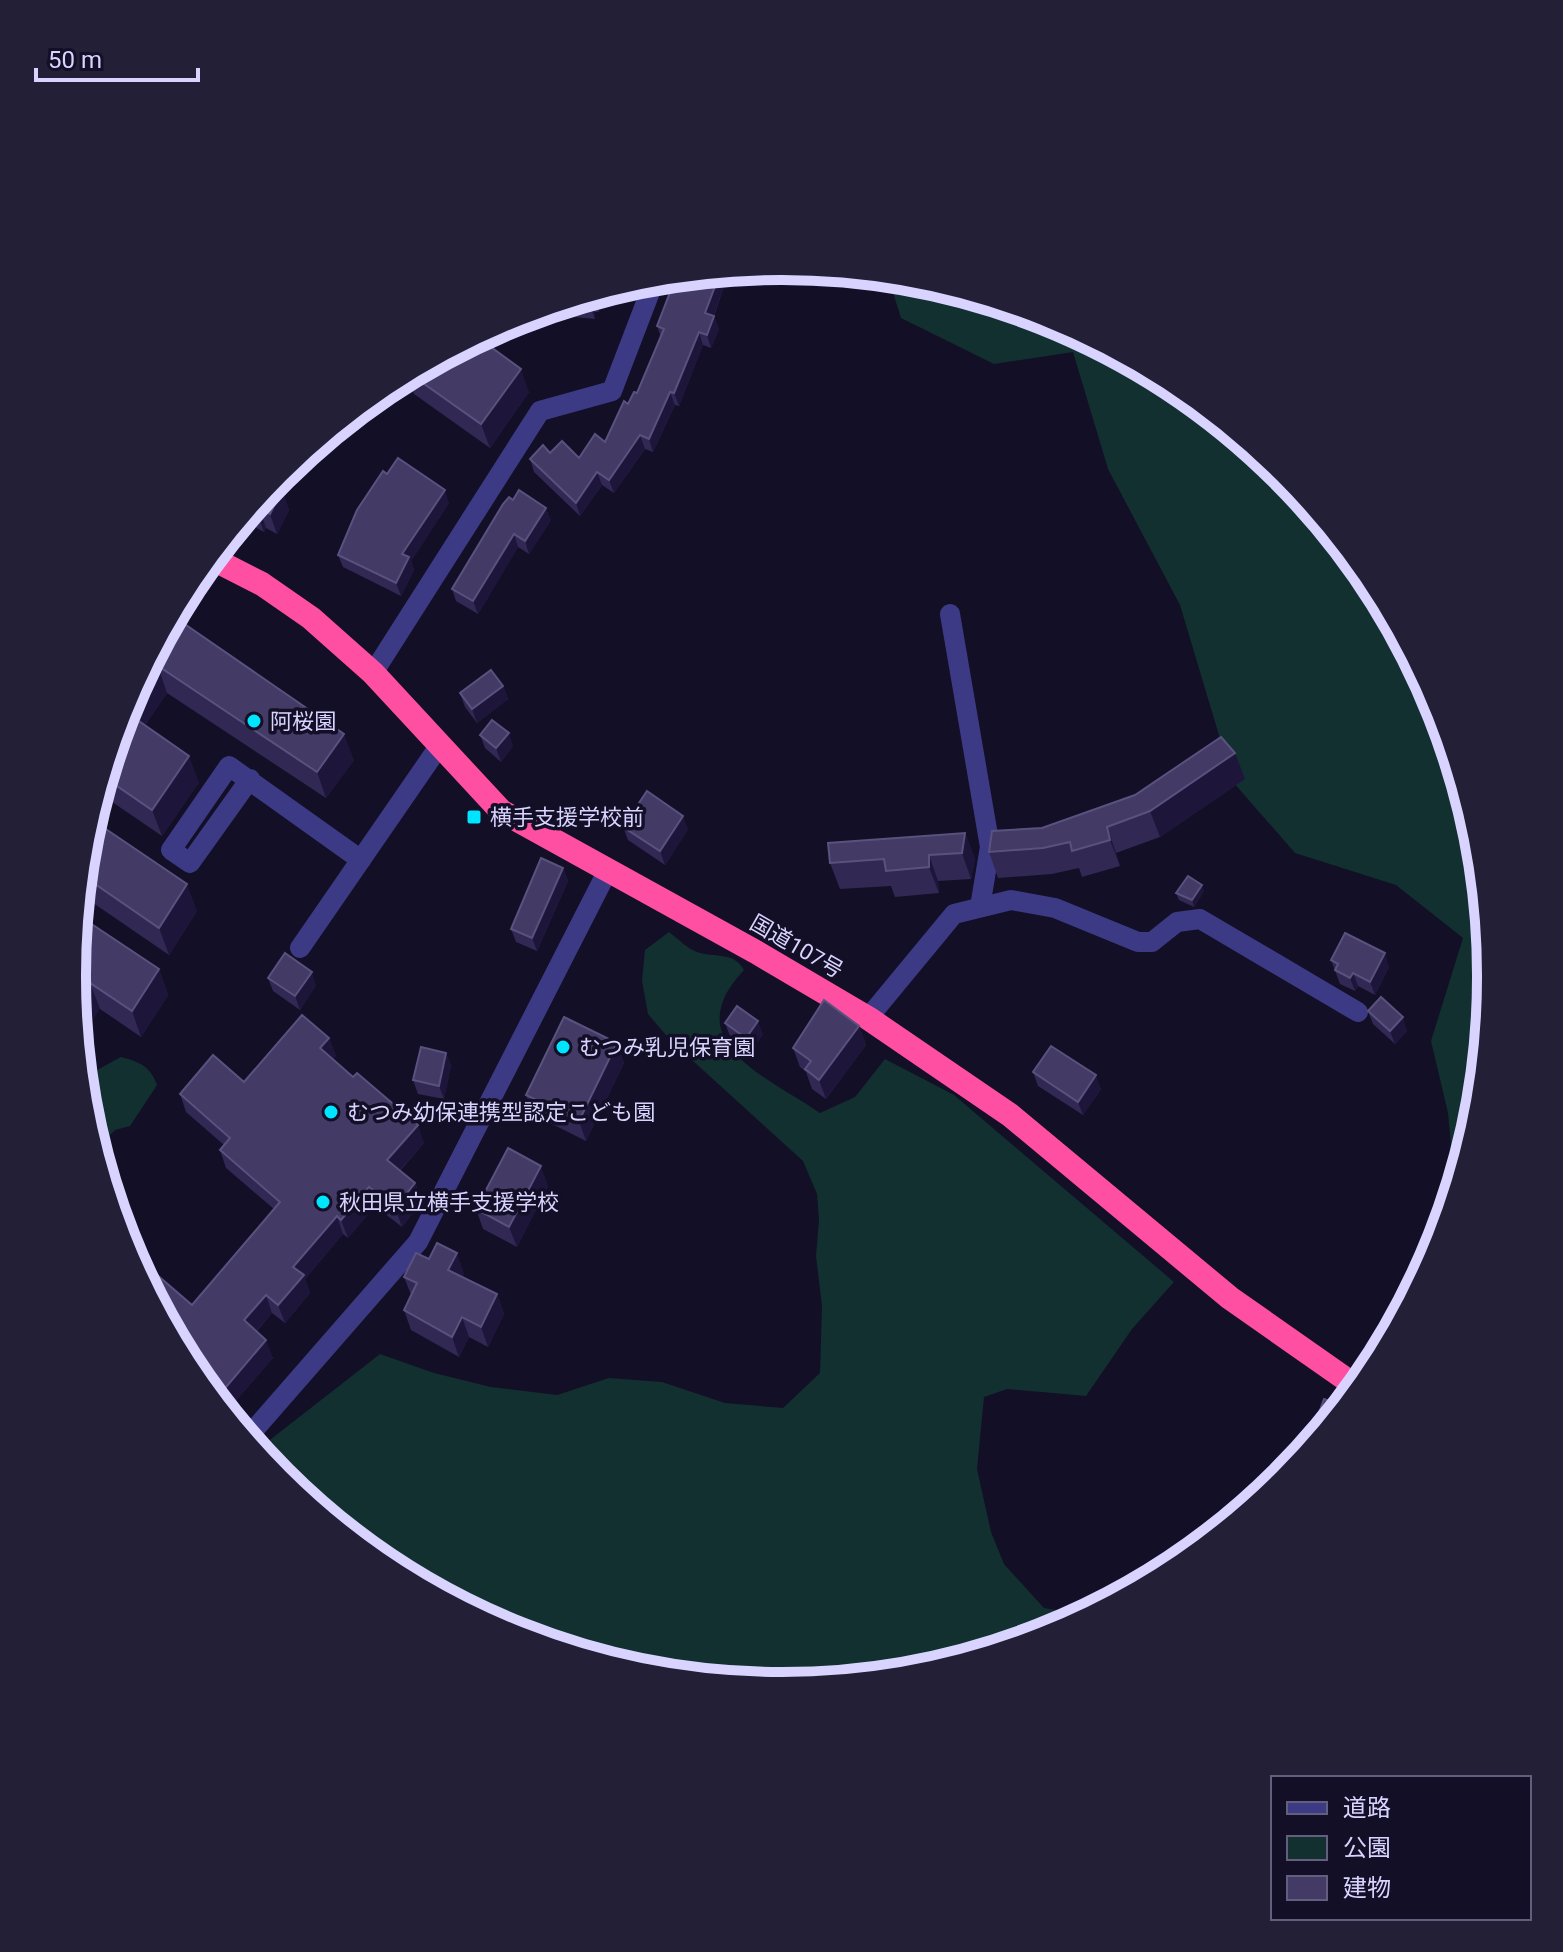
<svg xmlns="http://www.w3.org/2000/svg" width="1563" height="1952" font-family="Roboto,'Noto Sans JP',sans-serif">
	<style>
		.green { fill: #12302f }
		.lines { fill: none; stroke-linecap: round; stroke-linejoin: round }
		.minor { stroke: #3d3a85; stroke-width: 20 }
		.highway { stroke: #ff4fa3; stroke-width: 24 }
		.wall { fill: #312854 }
		.shaded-wall { fill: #1d163a }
		.building { fill: #433a66; stroke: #5a527e; stroke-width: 2 }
		.poi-dot { fill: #00e5ff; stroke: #130f26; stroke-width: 3 }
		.labels { text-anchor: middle; stroke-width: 7; stroke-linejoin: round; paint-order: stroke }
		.poi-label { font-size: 22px; fill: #d9d4ff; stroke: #130f26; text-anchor: start }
		.street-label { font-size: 22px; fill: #d9d4ff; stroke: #130f26 }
		.rim { fill: none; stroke: #d9d4ff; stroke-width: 10 }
	</style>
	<rect width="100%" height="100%" fill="#130f26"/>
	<g class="green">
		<path d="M888 277 920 280 1053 321 1176 386 1284 475 1372 582 1437 705 1477 838 1491 976 1477 1115 1460 1171 1452 1155 1448 1113 1431 1041 1463 938 1396 885 1295 853 1233 782 1180 605 1108 469 1073 352 994 364 901 318Z"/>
		<path d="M669 932C678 939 687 948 697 952 714 958 734 951 744 970 676 1042 766 1076 820 1113L855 1097 885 1059 954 1095 1174 1282 1132 1329 1086 1396 1007 1389 984 1397 977 1469 991 1532 1004 1564 1044 1608 1085 1615C961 1681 780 1699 643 1672 623 1668 604 1660 585 1654 560 1647 534 1641 510 1631 424 1596 315 1521 257 1450L380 1354 434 1373 491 1387 557 1395 609 1378 662 1382 725 1403 783 1408 820 1373 822 1306 816 1256 819 1220 817 1194 803 1161 671 1041 648 1014 642 981 645 950Z"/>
		<path d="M121 1057C140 1062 150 1066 157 1085L130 1126 115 1130 96 1149 86 1114 82 1082 88 1075Z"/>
	</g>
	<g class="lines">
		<g class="minor">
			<path d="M950 614 990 847 980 907"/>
			<path d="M373 673 540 411 612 391 655 279"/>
			<path d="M250 779 190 863 171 850 229 766 361 860"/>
			<path d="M300 948 440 745"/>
			<path d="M868 1018 954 914 1011 900 1055 908 1138 942H1152L1177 922 1200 919 1358 1012"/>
			<path d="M247 1438 418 1242 608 870"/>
		</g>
		<path class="highway" d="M211 558 262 584 311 618 373 673 501 811 756 952 868 1018 1010 1115 1230 1298 1357 1387"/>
	</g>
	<g class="wall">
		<path d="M729 272 714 316 719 329 711 348 703 345 679 406 675 405 653 452 645 449 614 493 602 485 580 516 534 472 530 459 550 453 579 458 605 442 628 404 637 393 661 337 657 326 676 277Z"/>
		<path d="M601 293 599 312H595V319L574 317 569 303Z"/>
		<path d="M471 342 529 392 490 448 414 394 412 388 400 379Z"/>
		<path d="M387 474 449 503 411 561 414 570 401 596 343 567 338 555Z"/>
		<path d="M271 485 282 490 289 510 277 534 266 528 264 532 242 520Z"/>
		<path d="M503 504 551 520 529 554 518 547 478 614 456 601 452 589Z"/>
		<path d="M173 616 354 760 326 798 167 693 145 725 199 782 162 836 99 793 126 704Z"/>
		<path d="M503 686 508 699 477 723 465 707 460 693Z"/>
		<path d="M480 735 513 746 501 762 485 748Z"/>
		<path d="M1245 779 1160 837 1116 853 1120 866 1082 877 1079 868 1052 874 998 878 989 852 1042 828Z"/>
		<path d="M623 827 688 829 665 865 628 840Z"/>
		<path d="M965 833 975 859 971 879 938 881 939 893 895 897 891 886 840 889 830 863Z"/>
		<path d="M86 837 197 911 169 955 80 894Z"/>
		<path d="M563 868 568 881 537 951 516 942 511 929Z"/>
		<path d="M1204 891 1194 907 1179 900 1176 893Z"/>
		<path d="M1331 960 1389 967 1375 995 1358 986 1355 991 1340 984Z"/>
		<path d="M159 969 168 995 141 1037 100 1009 72 976Z"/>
		<path d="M268 978 316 985 300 1010 273 991Z"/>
		<path d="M1368 1011 1407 1031 1395 1044 1373 1024Z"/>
		<path d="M725 1023 763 1034 751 1051 730 1036Z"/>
		<path d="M859 1026 866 1045 826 1099 812 1089 806 1072 800 1067 793 1048Z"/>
		<path d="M329 1038 336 1056 333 1059 424 1143 400 1171 415 1183 422 1201 402 1227 375 1206 348 1238 343 1234 305 1279 310 1293 285 1323 272 1313 257 1331 273 1358 226 1412 191 1370 192 1305 274 1209 226 1168 220 1150 224 1145 186 1112 180 1094 244 1082Z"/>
		<path d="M617 1043 624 1063 586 1141 534 1115 526 1095Z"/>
		<path d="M446 1053 451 1066 444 1099 418 1094 413 1080Z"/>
		<path d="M1033 1072 1101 1089 1083 1115 1038 1086Z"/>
		<path d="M548 1186 517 1247 483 1229 476 1209Z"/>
		<path d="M429 1259 464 1273 462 1277 497 1294 504 1314 488 1347 469 1337 459 1357 411 1330 404 1310 411 1295 404 1277Z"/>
	</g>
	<g class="shaded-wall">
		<path d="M729 272 710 326 705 313 720 273Z"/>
		<path d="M601 293 599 312 593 295Z"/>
		<path d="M590 296 595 312V319L587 297Z"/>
		<path d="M714 316 719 329 711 348 707 335Z"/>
		<path d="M699 332 703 345 679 406 674 393Z"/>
		<path d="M521 369 529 392 490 448 481 424Z"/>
		<path d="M670 392 675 405 653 452 649 439Z"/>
		<path d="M640 435 645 449 614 493 609 480Z"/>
		<path d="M597 472 602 485 580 516 576 503Z"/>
		<path d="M282 490 289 510 277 534 270 514Z"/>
		<path d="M445 490 449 503 411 561 414 570 401 596 396 583 402 554Z"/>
		<path d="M259 508 266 528 264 532 257 512Z"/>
		<path d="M546 508 551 520 529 554 525 541Z"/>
		<path d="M514 534 518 547 478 614 473 601Z"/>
		<path d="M158 666 167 693 135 739 126 712Z"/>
		<path d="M503 686 508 699 477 723 472 709Z"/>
		<path d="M509 733 513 746 501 762 496 748Z"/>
		<path d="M344 734 354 760 326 798 317 772Z"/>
		<path d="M1235 753 1245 779 1160 837 1150 811Z"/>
		<path d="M189 756 199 782 162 836 152 810Z"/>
		<path d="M683 816 688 829 665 865 660 851Z"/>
		<path d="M1107 827 1116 853 1120 866 1110 840Z"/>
		<path d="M965 833 975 859 971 879 962 853Z"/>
		<path d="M929 855 938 881 939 893 929 867Z"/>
		<path d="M563 868 568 881 537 951 532 938Z"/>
		<path d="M187 884 197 911 169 955 159 928Z"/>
		<path d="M1202 885 1204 891 1194 907 1192 900Z"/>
		<path d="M1385 953 1389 967 1375 995 1370 982Z"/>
		<path d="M159 969 168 995 141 1037 132 1011Z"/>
		<path d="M312 972 316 985 300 1010 295 996Z"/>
		<path d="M1353 973 1358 986 1355 991 1350 978Z"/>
		<path d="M90 983 100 1009 78 1041 75 1006Z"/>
		<path d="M1403 1017 1407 1031 1395 1044 1390 1031Z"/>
		<path d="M758 1021 763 1034 751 1051 746 1038Z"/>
		<path d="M859 1026 866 1045 826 1099 819 1080Z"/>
		<path d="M329 1038 336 1056 327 1066 320 1048Z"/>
		<path d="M617 1043 624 1063 586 1141 579 1121Z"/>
		<path d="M446 1053 451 1066 444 1099 439 1086Z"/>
		<path d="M1096 1075 1101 1089 1083 1115 1078 1102Z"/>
		<path d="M418 1125 424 1143 393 1178 387 1160Z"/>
		<path d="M541 1166 548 1186 517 1247 509 1227Z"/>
		<path d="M415 1183 422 1201 402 1227 395 1208Z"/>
		<path d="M369 1187 375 1206 348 1238 341 1220Z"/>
		<path d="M337 1216 343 1234 305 1279 310 1293 285 1323 278 1305 293 1267Z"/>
		<path d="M457 1253 464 1273 456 1290 448 1270Z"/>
		<path d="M497 1294 504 1314 488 1347 481 1327Z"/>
		<path d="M266 1295 272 1313 250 1338 244 1320Z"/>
		<path d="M462 1317 469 1337 459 1357 452 1337Z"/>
		<path d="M266 1340 273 1358 226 1412 216 1399Z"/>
	</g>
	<g class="building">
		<path d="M720 273 705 313 714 316 707 335 699 332 674 393 670 392 649 439 640 435 609 480 597 472 576 503 530 459 543 445 550 453 562 441 579 458 595 434 605 442 624 401 628 404 634 392 637 393 664 329 657 326 676 277Z"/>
		<path d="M471 342 480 348 484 342 521 369 481 424 410 374Z"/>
		<path d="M398 458 445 490 402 554 409 557 396 583 338 555 357 510 383 471 387 474Z"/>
		<path d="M271 485 282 490 270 514 259 508 257 512 251 509Z"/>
		<path d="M519 490 546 508 525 541 514 534 473 601 452 589 503 504 509 497 513 500Z"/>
		<path d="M173 616 344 734 317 772 158 666 126 712 189 756 152 810 104 777 126 704Z"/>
		<path d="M491 670 503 686 472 709 460 693Z"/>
		<path d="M492 720 509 733 496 748 480 735Z"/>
		<path d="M1221 737 1235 753 1150 811 1107 827 1110 840 1072 851 1070 842 1043 848 989 852 992 831 1042 828 1135 795Z"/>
		<path d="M647 791 683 816 660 851 623 827Z"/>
		<path d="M91 819 187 884 159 928 82 875 86 837Z"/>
		<path d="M965 833 962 853 929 855V867L886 871 884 859 830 863 828 843Z"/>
		<path d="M541 858 563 868 532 938 511 929Z"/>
		<path d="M1188 876 1202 885 1192 900 1176 893Z"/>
		<path d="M78 915 159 969 132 1011 90 983 75 1006 72 976Z"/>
		<path d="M1345 933 1385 953 1370 982 1353 973 1350 978 1335 970 1338 964 1331 960Z"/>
		<path d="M285 953 312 972 295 996 268 978Z"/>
		<path d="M1381 997 1403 1017 1390 1031 1368 1011Z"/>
		<path d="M824 1000 859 1026 819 1080 805 1069 811 1061 793 1048Z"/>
		<path d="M737 1006 758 1021 746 1038 725 1023Z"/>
		<path d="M302 1015 329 1038 320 1048 353 1077 357 1073 418 1125 387 1160 415 1183 395 1208 369 1187 341 1220 337 1216 293 1267 304 1275 278 1305 266 1295 244 1320 266 1340 216 1399 191 1370 127 1249 192 1305 280 1202 220 1150 230 1138 180 1094 213 1055 244 1082Z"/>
		<path d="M564 1017 617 1043 579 1121 526 1095Z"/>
		<path d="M1051 1046 1096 1075 1078 1102 1033 1072Z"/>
		<path d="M421 1047 446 1053 439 1086 413 1080Z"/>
		<path d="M508 1148 541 1166 509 1227 476 1209Z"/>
		<path d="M437 1243 457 1253 448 1270 497 1294 481 1327 462 1317 452 1337 404 1310 417 1283 404 1277 416 1253 429 1259Z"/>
		<path d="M1324 1399 1342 1406 1305 1451Z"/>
	</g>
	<g class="poi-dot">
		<circle cx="254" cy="721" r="8"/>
		<rect x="466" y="809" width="16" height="16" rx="4"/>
		<circle cx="563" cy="1047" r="8"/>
		<circle cx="331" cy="1112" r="8"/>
		<circle cx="323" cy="1202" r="8"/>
	</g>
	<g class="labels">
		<g class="poi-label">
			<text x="270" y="729">阿桜園</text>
			<text x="490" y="825">横手支援学校前</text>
			<text x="579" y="1055">むつみ乳児保育園</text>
			<text x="347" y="1120">むつみ幼保連携型認定こども園</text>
			<text x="339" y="1210">秋田県立横手支援学校</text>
		</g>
		<g class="street-label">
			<text transform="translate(797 946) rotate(30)" y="8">国道107号</text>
		</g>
	</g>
	<path d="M0 0H1563V1952H0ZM781 280H782A695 695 0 0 1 1477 975V977A695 695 0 0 1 782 1672H781A695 695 0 0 1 86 977V975A695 695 0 0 1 781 280Z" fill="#231f37" fill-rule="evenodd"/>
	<path class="rim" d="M781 280H782A695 695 0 0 1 1477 975V977A695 695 0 0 1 782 1672H781A695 695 0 0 1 86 977V975A695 695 0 0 1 781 280Z"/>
	<rect x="1271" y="1776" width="260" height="144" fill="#130f26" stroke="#625e7d" stroke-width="2"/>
	<rect x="1287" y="1802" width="40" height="12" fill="#3d3a85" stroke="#625e7d" stroke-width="2"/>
	<text x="1343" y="1816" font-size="24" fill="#d9d4ff">道路</text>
	<rect x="1287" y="1836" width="40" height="24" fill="#12302f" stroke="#625e7d" stroke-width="2"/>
	<text x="1343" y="1856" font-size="24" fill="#d9d4ff">公園</text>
	<rect x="1287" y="1876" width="40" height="24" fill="#433a66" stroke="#625e7d" stroke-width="2"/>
	<text x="1343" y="1896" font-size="24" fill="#d9d4ff">建物</text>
	<path d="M36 68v12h162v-12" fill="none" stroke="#d9d4ff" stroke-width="4"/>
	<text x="48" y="68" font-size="24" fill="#d9d4ff" stroke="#130f26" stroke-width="6" paint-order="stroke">50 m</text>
</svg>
